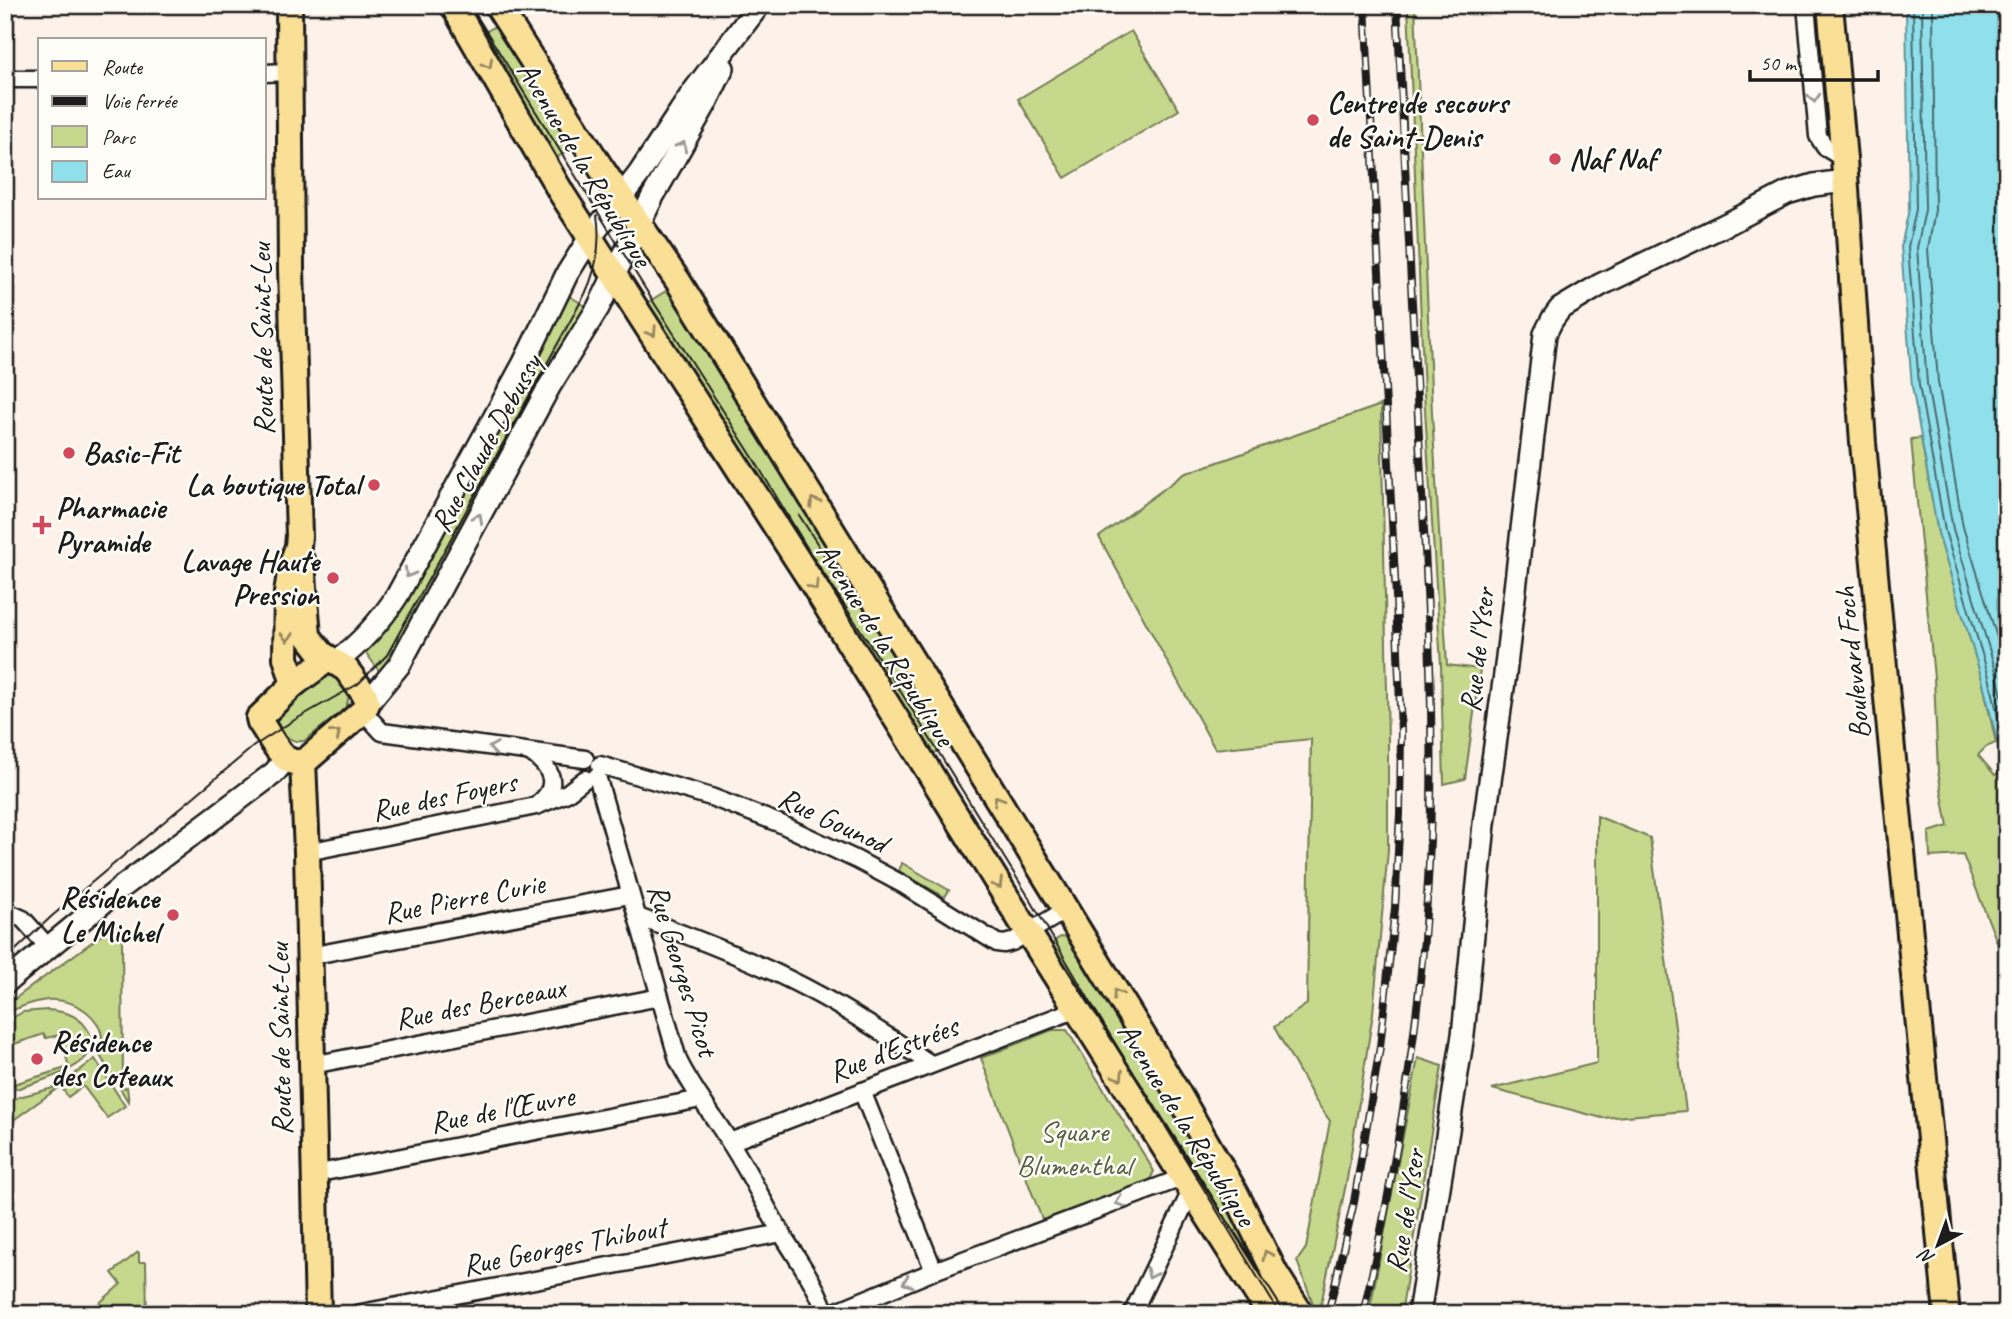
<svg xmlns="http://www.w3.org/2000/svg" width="2012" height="1319" font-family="Caveat,sans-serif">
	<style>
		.green { fill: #c6d88c; stroke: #717a54; stroke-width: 2 }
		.water { fill: #90e0eb; stroke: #629298; stroke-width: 2 }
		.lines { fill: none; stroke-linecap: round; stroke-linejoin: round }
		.shore { stroke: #4a6a6f; stroke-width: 2 }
		.street-casing { stroke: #1c1c1c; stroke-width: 21 }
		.secondary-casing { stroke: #1c1c1c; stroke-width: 26 }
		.primary-casing { stroke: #1c1c1c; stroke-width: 30 }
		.street { stroke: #fdfcf7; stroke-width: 16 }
		.secondary { stroke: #fdfcf7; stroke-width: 21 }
		.primary { stroke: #fadf96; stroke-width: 24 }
		.tram { stroke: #1c1c1c; stroke-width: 2 }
		.rail-casing { stroke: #1c1c1c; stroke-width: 8 }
		.rail { stroke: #fdfcf7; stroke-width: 5; stroke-dasharray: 16; stroke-linecap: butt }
		.oneway { stroke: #96875f }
		.oneway2 { stroke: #989794 }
		.poi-dot { fill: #d1495b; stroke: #fdfcf7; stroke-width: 2.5 }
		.labels { text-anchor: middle; stroke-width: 5; stroke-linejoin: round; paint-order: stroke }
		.poi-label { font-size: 30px; font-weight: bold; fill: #1c1c1c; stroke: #fdfcf7; text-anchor: start }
		.street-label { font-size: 30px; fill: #1c1c1c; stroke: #fdfcf7 }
		.park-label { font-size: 30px; fill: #585e43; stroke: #fdfcf7 }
	</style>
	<rect width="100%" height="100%" fill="#fdf2e9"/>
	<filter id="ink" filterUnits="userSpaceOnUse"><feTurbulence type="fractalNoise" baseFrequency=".0143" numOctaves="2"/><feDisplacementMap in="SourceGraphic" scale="14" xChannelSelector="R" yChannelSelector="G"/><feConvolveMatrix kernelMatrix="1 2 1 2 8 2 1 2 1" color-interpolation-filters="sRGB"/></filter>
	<g filter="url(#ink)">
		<g class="green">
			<path d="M1408 5H1415L1432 413 1447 665 1480 669 1465 779 1444 784 1441 665 1424 394Z"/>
			<path d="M500 23 576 145 552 161 521 97 482 34Z"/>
			<path d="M1131 31 1179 110 1065 178 1018 99Z"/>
			<path d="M674 286 955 741 928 757 693 375 645 304Z"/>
			<path d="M566 294 589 308 382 675 364 650Z"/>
			<path d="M1381 405 1388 741V850L1373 1013 1347 1179 1319 1314H1317L1297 1261 1306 1248 1330 1121 1315 1100 1274 1027 1307 1004 1311 739 1215 749 1099 537 1184 474Z"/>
			<path d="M1921 438 1938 533 1982 679 1996 743 1986 747 1978 755 1995 775 2004 771 2007 782V968L1963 855 1930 857 1929 832 1948 826 1938 772 1934 678 1911 439Z"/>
			<path d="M326 675 335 676C347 686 353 696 344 710L304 741C287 744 272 725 278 708Z"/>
			<path d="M1597 816 1650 838 1686 1111 1602 1118 1492 1089 1597 1063Z"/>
			<path d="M902 863 949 890 945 897 899 871Z"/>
			<path d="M115 925 122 937 123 1088 127 1087 129 1103 99 1054C113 1022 76 997 47 1000 32 1002 19 1007 5 1014V1006Z"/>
			<path d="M1065 936 1075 941 1295 1314H1276L1052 948C1053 941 1058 937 1065 936Z"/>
			<path d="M47 1010C62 1011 77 1014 86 1027 114 1064 39 1081 16 1089L14 1084 69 1067 60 1035 46 1038 44 1034 5 1047V1022L23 1012Z"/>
			<path d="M1052 1030H1067L1154 1171 1149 1182 1043 1222 981 1058Z"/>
			<path d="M1418 1058 1442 1066 1401 1314H1369Z"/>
			<path d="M95 1059 125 1106 107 1118 83 1086 68 1097 60 1085Z"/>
			<path d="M53 1088H58L5 1126V1105L19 1097Z"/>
			<path d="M138 1252 139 1253V1262H146L147 1314H87L121 1284 112 1273Z"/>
		</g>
		<path class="water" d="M1906 5H2007V782L1982 679 1938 533 1912 386 1901 247 1909 209Z"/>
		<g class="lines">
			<g class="shore">
				<path d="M1913 5 1916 209 1908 247 1919 385 1945 531 1989 677 2007 755"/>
				<path d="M1922 5 1925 210 1917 248 1927 384 1953 529 1997 675 2007 717"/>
				<path d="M1933 5 1935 210 1928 249 1938 382 1963 527 2007 670"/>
			</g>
			<defs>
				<g id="street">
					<path d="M1806 5 1818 136 1825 147 1844 159"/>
					<path d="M264 73 290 72"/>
					<path d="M5 79H40"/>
					<path d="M363 711 382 732 585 759"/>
					<path d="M531 753C551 767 561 786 538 804"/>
					<path d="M600 765 711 797 781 824 857 860 904 885 997 943 1004 944 1012 942 1066 910"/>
					<path d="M597 776 678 1060C692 1089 712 1114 729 1141 749 1171 764 1204 782 1234 798 1260 817 1285 826 1314"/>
					<path d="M307 852 536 806 567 793 585 779"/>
					<path d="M5 911 23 919 48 947"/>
					<path d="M638 917C700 940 763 964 821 996 859 1017 895 1041 931 1064"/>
					<path d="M309 956 630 895"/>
					<path d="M312 1065 660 997"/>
					<path d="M862 1091 934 1271"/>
					<path d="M730 1142 1077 1009"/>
					<path d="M314 1174 701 1099"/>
					<path d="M356 1314 782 1233"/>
					<path d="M830 1314 934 1271 1184 1177"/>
					<path d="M1132 1314 1191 1191"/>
				</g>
				<g id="secondary">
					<path d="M336 662C361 643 380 622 397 596L524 363 567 274 589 239 639 174 693 92 759 5"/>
					<path d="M367 704 400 664 405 654 549 387 598 308 653 196 706 103 723 68"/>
					<path d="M5 983 122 887 274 773 286 759"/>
					<path d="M1419 1314 1463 1035 1484 824 1505 674 1545 334 1552 320 1560 309 1600 285 1731 222 1787 193 1814 185 1845 181"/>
				</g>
				<g id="primary">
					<path d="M289 5 291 269 299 536 298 546 291 567 287 593 286 658 294 684"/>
					<path d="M453 5 562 194 811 581 1028 932 1270 1314"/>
					<path d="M497 5 601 168 678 281 1066 910 1176 1090 1236 1194 1275 1273 1301 1314"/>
					<path d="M1830 5 1844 159 1863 443 1876 585 1947 1314"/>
					<path d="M302 562 308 636 322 654 346 669 365 695 367 704 363 711 309 758C285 775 272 738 260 722L259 718 294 684 328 659"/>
					<path d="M303 762 307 852 318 1314"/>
				</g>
			</defs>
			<use href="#street" class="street-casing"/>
			<use href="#secondary" class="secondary-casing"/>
			<use href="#primary" class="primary-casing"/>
			<use href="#street" class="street"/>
			<use href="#secondary" class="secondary"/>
			<use href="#primary" class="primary"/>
			<g class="tram">
				<path d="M470 5 651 298 752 456 809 551 899 689 1030 899 1111 1037 1280 1314"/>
				<path d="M799 515 850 595"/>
				<path d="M5 960 52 916 254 746 291 722 358 684 387 655 585 294C597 269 601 242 597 215"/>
			</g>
			<defs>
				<g id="rail">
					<path d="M1328 1314 1354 1202 1380 1047 1395 908 1400 814 1401 733 1396 597 1365 5"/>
					<path d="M1363 1314C1397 1166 1422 1015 1429 863 1435 740 1429 617 1422 494 1414 331 1404 168 1397 5"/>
				</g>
			</defs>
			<use href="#rail" class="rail-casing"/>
			<use href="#rail" class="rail"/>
		</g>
		<defs><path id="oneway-chevron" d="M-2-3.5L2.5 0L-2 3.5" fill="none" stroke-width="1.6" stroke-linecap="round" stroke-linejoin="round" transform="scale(1.75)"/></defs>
		<g class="oneway">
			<use href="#oneway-chevron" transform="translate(488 64) rotate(61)"/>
			<use href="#oneway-chevron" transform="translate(652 332) rotate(57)"/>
			<use href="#oneway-chevron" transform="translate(814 502) rotate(-122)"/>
			<use href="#oneway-chevron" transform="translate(814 586) rotate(58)"/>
			<use href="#oneway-chevron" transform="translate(287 637) rotate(90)"/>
			<use href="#oneway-chevron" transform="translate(336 734) rotate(-41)"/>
			<use href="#oneway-chevron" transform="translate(998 800) rotate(-122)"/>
			<use href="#oneway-chevron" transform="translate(998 884) rotate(58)"/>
			<use href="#oneway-chevron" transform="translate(1117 994) rotate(-121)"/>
			<use href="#oneway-chevron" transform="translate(1119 1076) rotate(58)"/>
			<use href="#oneway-chevron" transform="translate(1267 1255) rotate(-116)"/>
		</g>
		<g class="oneway2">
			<use href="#oneway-chevron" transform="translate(1814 98) rotate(85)"/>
			<use href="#oneway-chevron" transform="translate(682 146) rotate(-61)"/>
			<use href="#oneway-chevron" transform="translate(478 518) rotate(-62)"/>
			<use href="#oneway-chevron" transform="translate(409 573) rotate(119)"/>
			<use href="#oneway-chevron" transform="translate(493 748) rotate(-172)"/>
			<use href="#oneway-chevron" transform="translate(1120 1202) rotate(160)"/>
			<use href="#oneway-chevron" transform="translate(1151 1274) rotate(116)"/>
			<use href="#oneway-chevron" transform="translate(907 1282) rotate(158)"/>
		</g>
	</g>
	<g class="poi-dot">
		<circle cx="1313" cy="120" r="7"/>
		<circle cx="1555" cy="159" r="7"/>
		<circle cx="69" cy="453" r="7"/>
		<circle cx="374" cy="485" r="7"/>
		<path d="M38.5 514.5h7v7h7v7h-7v7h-7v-7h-7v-7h7z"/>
		<circle cx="333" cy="578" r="7"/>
		<circle cx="173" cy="915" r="7"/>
		<circle cx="37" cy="1059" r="7"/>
	</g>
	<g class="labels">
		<g class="poi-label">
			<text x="1327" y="113">Centre de secours<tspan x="1327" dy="34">de Saint-Denis</tspan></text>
			<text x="1569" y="169">Naf Naf</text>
			<text x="83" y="463">Basic-Fit</text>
			<text x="360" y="495" text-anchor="end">La boutique Total</text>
			<text x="56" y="518">Pharmacie<tspan x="56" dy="34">Pyramide</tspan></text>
			<text x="319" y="571" text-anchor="end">Lavage Haute<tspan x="319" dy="34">Pression</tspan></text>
			<text x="159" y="908" text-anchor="end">Résidence<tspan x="159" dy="34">Le Michel</tspan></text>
			<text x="51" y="1052">Résidence<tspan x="51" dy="34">des Coteaux</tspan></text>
		</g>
		<g class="street-label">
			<text transform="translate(585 164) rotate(59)" y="10">Avenue de la République</text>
			<text transform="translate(262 339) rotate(-91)" y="10">Route de Saint-Leu</text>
			<text transform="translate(486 443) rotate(-61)" y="10">Rue Claude Debussy</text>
			<text transform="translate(886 644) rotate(58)" y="10">Avenue de la République</text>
			<text transform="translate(1477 650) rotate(-83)" y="10">Rue de l'Yser</text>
			<text transform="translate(1852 663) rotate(-96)" y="10">Boulevard Foch</text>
			<text transform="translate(444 796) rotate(-12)" y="10">Rue des Foyers</text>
			<text transform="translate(833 820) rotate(25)" y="10">Rue Gounod</text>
			<text transform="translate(464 898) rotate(-11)" y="10">Rue Pierre Curie</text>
			<text transform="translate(683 970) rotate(73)" y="10">Rue Georges Picot</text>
			<text transform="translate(480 1003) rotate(-11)" y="10">Rue des Berceaux</text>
			<text transform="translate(280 1039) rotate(-91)" y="10">Route de Saint-Leu</text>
			<text transform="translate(893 1049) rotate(-21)" y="10">Rue d'Estrées</text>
			<text transform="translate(502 1109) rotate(-11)" y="10">Rue de l'Œuvre</text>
			<text transform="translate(1187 1124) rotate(58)" y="10">Avenue de la République</text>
			<text transform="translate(1405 1211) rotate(-81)" y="10">Rue de l'Yser</text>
			<text transform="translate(564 1246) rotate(-11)" y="10">Rue Georges Thibout</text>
		</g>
		<g class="park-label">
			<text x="1074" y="1141">Square<tspan x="1074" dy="34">Blumenthal</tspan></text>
		</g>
	</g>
	<rect width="2012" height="1319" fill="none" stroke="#fdfcf7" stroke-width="28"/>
	<rect x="14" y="14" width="1984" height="1291" fill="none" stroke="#1c1c1c" stroke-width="2.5" filter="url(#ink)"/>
	<rect x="38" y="38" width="228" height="161" fill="#fdfcf7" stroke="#a3a29f" stroke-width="2"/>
	<rect x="52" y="61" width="35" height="10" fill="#fadf96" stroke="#a3a29f" stroke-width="2"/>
	<text x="102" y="74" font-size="21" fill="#1c1c1c">Route</text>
	<rect x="52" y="96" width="35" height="10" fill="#1c1c1c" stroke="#a3a29f" stroke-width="2"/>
	<text x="102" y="108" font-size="21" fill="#1c1c1c">Voie ferrée</text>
	<rect x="52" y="126" width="35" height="21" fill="#c6d88c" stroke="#a3a29f" stroke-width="2"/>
	<text x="102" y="144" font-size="21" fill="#1c1c1c">Parc</text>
	<rect x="52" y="161" width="35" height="21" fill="#90e0eb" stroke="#a3a29f" stroke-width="2"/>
	<text x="102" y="178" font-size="21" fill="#1c1c1c">Eau</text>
	<g transform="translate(1938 1245) rotate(221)" stroke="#fdfcf7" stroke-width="5" paint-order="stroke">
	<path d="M0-5L12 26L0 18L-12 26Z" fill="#1c1c1c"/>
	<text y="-10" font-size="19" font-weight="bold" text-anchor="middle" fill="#1c1c1c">N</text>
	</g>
	<path d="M1750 70v10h128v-10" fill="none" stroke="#1c1c1c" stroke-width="3.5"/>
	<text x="1760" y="70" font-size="21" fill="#1c1c1c" stroke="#fdfcf7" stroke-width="5" paint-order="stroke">50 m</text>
</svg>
